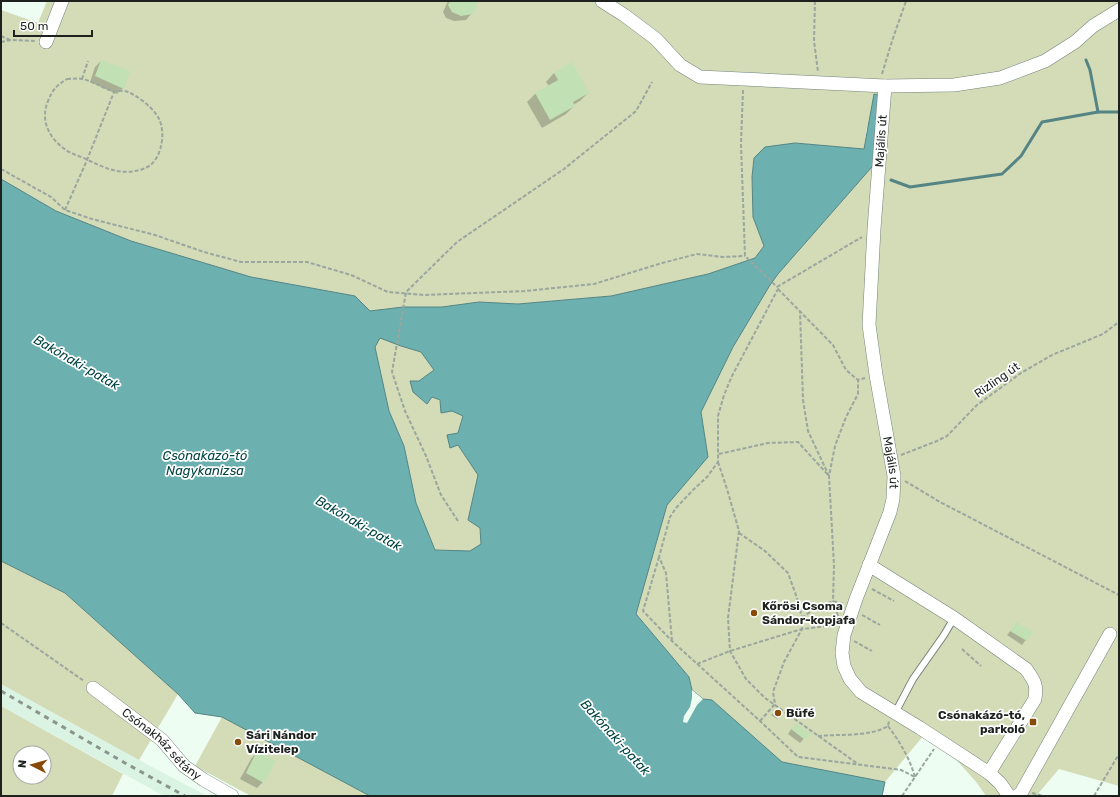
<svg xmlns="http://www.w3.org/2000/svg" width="1120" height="797" font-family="Rubik,sans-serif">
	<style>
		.built { fill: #dbf3e3 }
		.green { fill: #d3dbb7; fill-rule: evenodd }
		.water { fill: #6cb0af; stroke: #548584; fill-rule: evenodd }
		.pier { fill: #edfdf2 }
		.shadow { fill: #0003 }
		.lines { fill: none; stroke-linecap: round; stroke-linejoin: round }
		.stream { stroke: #548584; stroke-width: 3 }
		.building { fill: #c1e1b4 }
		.service-casing { stroke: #748379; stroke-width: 8 }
		.minor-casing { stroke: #748379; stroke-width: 14 }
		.path { stroke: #9aa69e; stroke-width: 2; stroke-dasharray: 4 2; stroke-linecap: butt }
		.service { stroke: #fff; stroke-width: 6 }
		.minor { stroke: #fff; stroke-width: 13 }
		.rail { stroke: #8a958e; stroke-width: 3; stroke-dasharray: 5 5; stroke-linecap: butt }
		.poi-dot { fill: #874b07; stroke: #fff; stroke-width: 1.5 }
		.labels { text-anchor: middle; stroke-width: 3.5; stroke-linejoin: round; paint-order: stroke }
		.street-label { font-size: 12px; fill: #1d221f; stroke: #fff }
		.poi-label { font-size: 12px; font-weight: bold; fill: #1d221f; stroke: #fff; text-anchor: start }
		.water-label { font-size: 13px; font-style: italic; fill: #004443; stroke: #fff }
	</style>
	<rect width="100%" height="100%" fill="#edfdf2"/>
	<path class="built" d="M1 684 139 760 207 796H164L1 706Z"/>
	<g class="green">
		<path d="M47 1H1119V786L1059 769 1036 796H986L977 783 929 729 885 782 782 762 712 700 703 699 692 690 689 677 636 614 667 505 708 457 701 412 733 347 770 285 778 274 878 160 867 126 864 149 795 143 754 158 752 177 753 217 764 246 755 258 708 274 611 296 518 304 479 302 442 307H403L370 311 355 296 251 277 131 241 56 211 1 179V10L38 23Z"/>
		<path d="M380 337 401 346 421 352 434 370 419 381 427 404 432 397C443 401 452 411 463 416L458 433 447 435 451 448 458 445 478 475 468 520 480 528 481 544 470 551 435 550 416 503 404 446 389 411 375 346Z"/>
		<path d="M1 561 65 593 178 694 139 760 1 684Z"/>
		<path d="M1 706 123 774 112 796H1ZM20 753H44V777H20Z"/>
		<path d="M222 717 368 794 367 796H251L195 766Z"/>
	</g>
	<path class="water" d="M874 94 878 95V160L778 274 770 285 733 347 701 412 708 457 667 505 636 614 689 677 692 690 703 699 712 700 782 762 885 782 882 796H370L222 717 195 713 178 694 65 593 1 561V179L56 211 131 241 251 277 355 296 370 311 403 307H442L479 302 518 304 611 296 708 274 755 258 764 246 753 217 752 177 754 158 765 147 795 143 864 149ZM380 338 401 346 421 352 434 370 419 381H410L413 392 427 404 432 397 440 400 441 413 452 411 463 416 458 433 447 435 450 448 458 445 478 475 468 520 480 528 481 544 470 551 435 550 416 503 404 446 389 411 375 347Z"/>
	<path class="pier" d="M692 690 703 699 697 705 687 723 683 722 684 716 690 707 692 698Z"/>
	<g class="shadow">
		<path d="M448 1H475L472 13 466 20 454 21 446 18 443 12Z"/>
		<path d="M101 61 123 88 117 94 90 82 95 67Z"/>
		<path d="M554 73 588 93 580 101 573 105 574 106 566 114 542 128 527 102 535 94 549 86 546 82Z"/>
		<path d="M1017 623 1031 633 1022 645 1007 635Z"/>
		<path d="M777 708 783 712 777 719 771 715Z"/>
		<path d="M792 728 808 734 800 743 788 734Z"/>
		<path d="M257 752 263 782 257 788 240 779 251 759Z"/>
	</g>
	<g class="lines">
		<g class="stream">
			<path d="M1086 60 1090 70 1098 112"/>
			<path d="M891 180 910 187 1002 174 1021 156 1042 122 1098 112H1119"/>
		</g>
	</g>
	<g class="building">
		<path d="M450 1H478L473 14 461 16 452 12 448 5Z"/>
		<path d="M101 60 130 71 124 89 95 76Z"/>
		<path d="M572 62 589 93 573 102 575 106 550 120 535 93 558 80 554 73Z"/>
		<path d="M1016 622 1033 632 1027 641 1010 631Z"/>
		<path d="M777 707 784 712 779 719 772 713Z"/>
		<path d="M796 723 810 734 805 740 791 729Z"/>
		<path d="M257 751 276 761 264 783 246 773Z"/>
	</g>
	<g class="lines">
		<defs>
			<path id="service" d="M895 713 913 679 944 635 954 618"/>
			<g id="minor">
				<path d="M602 1 624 15 656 39 680 65 700 77 885 86 954 85 1000 78 1045 61 1075 42 1093 26 1119 10"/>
				<path d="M46 42 62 1"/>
				<path id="s1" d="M885 86 874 229 869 325 876 375 894 476 893 499 890 512 856 599 844 635 842 653 844 666 850 679 861 692 920 728 989 773 1000 783 1009 796"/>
				<path d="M869 565 954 618 1026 669C1035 682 1037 684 1035 699L989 773"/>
				<path id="s2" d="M93 688 162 740 184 766 204 780 232 796"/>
				<path d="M1017 796 1021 793 1110 634"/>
			</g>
		</defs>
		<use href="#service" class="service-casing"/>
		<use href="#minor" class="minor-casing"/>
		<g class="path">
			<path d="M815 1 814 41 818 72"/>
			<path d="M1 36 10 40"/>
			<path d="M1 42 11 40 35 41"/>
			<path d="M882 74 892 41 906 1"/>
			<path d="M67 79C72 79 77 78 82 79 93 81 102 88 113 91 117 92 121 90 125 91 136 94 155 109 159 119 163 127 163 138 161 146 159 156 153 166 143 169 122 176 107 169 88 160 82 157 75 155 69 152 51 141 39 122 48 101 53 89 56 86 67 79Z"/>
			<path d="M82 79 88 61"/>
			<path d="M743 90 741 144 745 256 777 287"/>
			<path d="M1 169 51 197 65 210 92 219 155 235 204 252 241 262H307L351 275 388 292 424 295 525 291 594 284 662 263 697 254 723 257 745 256"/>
			<path d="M65 210 87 160 114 92"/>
			<path d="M777 287 862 237"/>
			<path d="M778 289 833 345 846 370 858 380 865 378"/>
			<path d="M719 454 768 443 798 442 829 476 808 431 803 400 800 311"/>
			<path d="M901 455 937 441 947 436 977 405 1021 373 1052 355 1103 334 1119 322"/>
			<path d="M718 462 727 489 739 531 728 618 730 651 746 679 765 698 858 764"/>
			<path d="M905 481 940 502 1119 595"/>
			<path d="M458 521 441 495 426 456 405 411 392 372 406 292 457 242 564 169 636 111 652 82"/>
			<path d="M739 533 765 551 788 573 797 598 802 618V629L784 662 773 692 775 704 760 721"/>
			<path d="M659 557 643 611 672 641 760 721 798 757 901 770 915 777"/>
			<path d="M872 589 894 601"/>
			<path d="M862 615 880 625"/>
			<path d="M838 616 833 601 834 565 829 476 835 446 846 417 858 394V380"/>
			<path d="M802 618 814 609 833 601 844 604"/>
			<path d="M1 623 84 681"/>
			<path d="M672 641 666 573 659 557 670 517 676 508 694 489 707 477 718 462V416L724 395 732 376 778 289 777 287"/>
			<path d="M854 641 872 651"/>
			<path d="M962 649 981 666"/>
			<path d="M697 664 730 651 802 629 836 625"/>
			<path d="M888 726C900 742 909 757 915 777"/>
			<path d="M818 736C839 734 870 737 888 726L889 721"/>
			<path d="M1032 793 1043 796"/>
			<path d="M902 796 934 749"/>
			<path d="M1094 796 1119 754"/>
		</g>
		<use href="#service" class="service"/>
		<use href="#minor" class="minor"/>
		<path class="rail" d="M1 691 125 763 185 796"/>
	</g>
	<g class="poi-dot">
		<circle cx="754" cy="613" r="4"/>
		<circle cx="778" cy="713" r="4"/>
		<rect x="1029" y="718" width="8" height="8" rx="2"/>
		<circle cx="238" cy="742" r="4"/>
	</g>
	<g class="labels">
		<g class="street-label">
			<text transform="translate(881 141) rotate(-86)" y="4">Majális út</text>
			<text transform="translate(997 380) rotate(-35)" y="4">Rizling út</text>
			<text dy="4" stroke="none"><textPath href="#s1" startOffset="379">Majális út</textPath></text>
			<text dy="4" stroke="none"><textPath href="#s2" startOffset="89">Csónakház sétány</textPath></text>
		</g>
		<g class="poi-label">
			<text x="762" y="610">Kőrösi Csoma<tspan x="762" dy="14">Sándor-kopjafa</tspan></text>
			<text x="786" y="717">Büfé</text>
			<text x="1025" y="719" text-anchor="end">Csónakázó-tó,<tspan x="1025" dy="14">parkoló</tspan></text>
			<text x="246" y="739">Sári Nándor<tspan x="246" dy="14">Vízitelep</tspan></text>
		</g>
		<g class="water-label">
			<text transform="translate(77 362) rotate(30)" y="5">Bakónaki-patak</text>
			<text x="205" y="460">Csónakázó-tó<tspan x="205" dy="15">Nagykanizsa</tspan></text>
			<text transform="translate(359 523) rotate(30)" y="5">Bakónaki-patak</text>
			<text transform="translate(616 737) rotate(48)" y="5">Bakónaki-patak</text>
		</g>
	</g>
	<rect width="1120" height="797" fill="none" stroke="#1d221f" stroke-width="4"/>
	<g transform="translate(32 765) rotate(276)"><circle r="19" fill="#ffffff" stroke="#a5a7a5"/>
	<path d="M0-3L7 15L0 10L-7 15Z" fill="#874b07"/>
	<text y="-6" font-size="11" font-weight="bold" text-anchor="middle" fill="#1d221f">N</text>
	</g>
	<path d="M14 30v6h78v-6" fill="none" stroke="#1d221f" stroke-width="2"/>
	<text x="20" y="30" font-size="12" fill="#1d221f" stroke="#ffffff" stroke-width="3" paint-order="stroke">50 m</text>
</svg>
